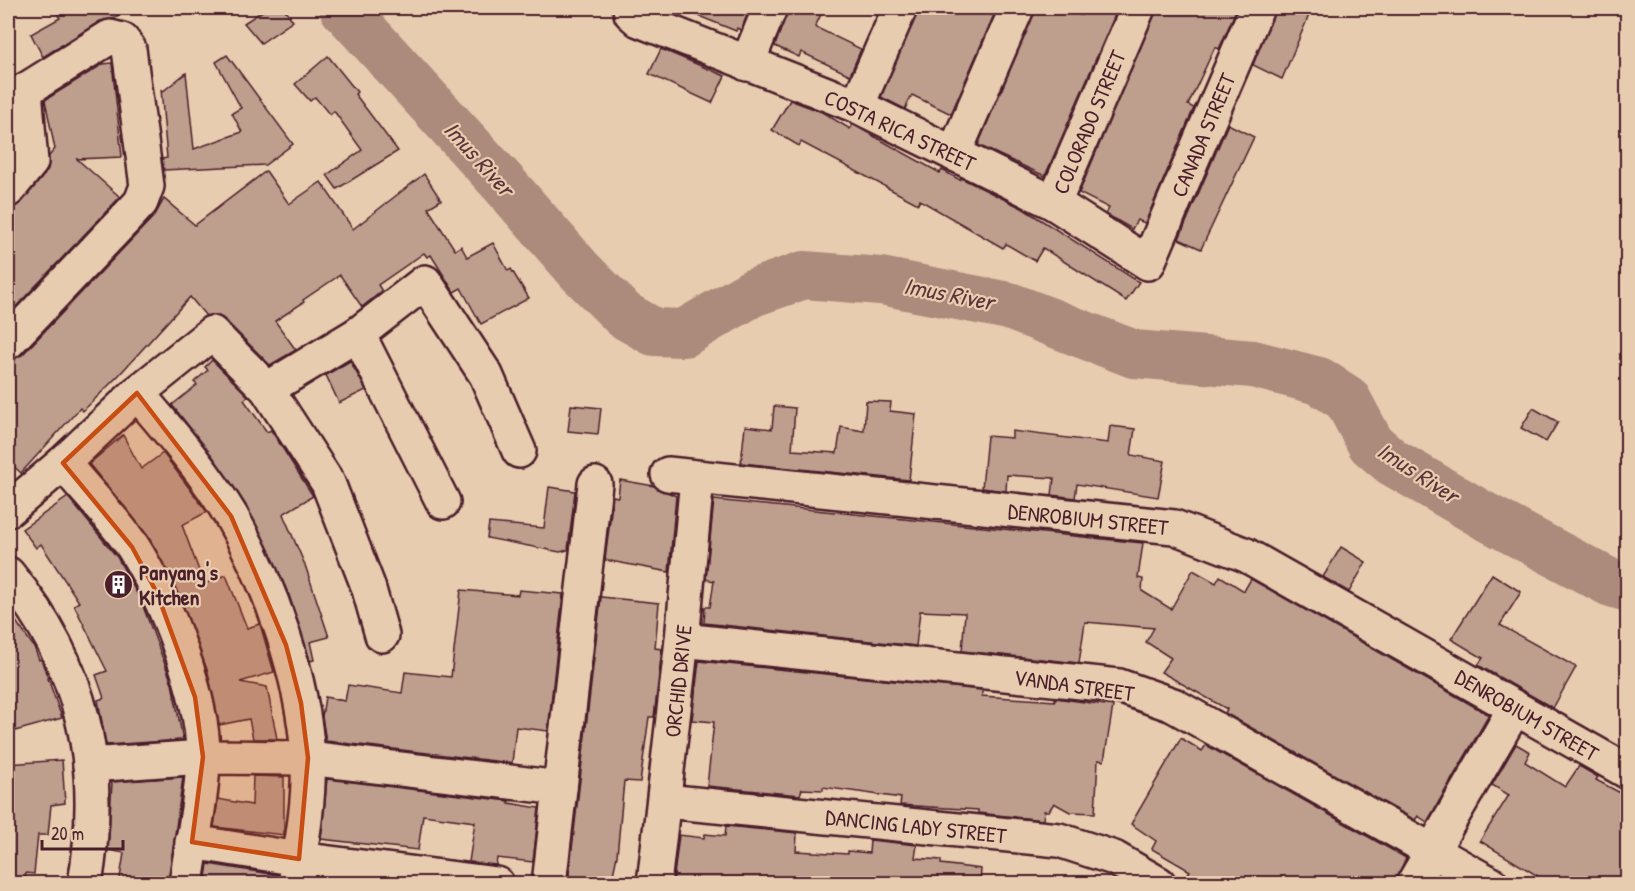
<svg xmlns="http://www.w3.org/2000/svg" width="1635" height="891" font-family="'Patrick Hand',sans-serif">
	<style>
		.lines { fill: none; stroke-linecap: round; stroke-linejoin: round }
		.river { stroke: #ac8a7c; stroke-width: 48 }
		.building { fill: #be9e8d; stroke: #4a1f2b; stroke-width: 1.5 }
		.minor-casing { stroke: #4a1f2b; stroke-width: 38 }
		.minor { stroke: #e8ccaf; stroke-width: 33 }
		.marked { fill: #c84d12; fill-opacity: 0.2; stroke: #c84d12; stroke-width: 4.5; stroke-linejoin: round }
		.labels { text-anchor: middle; stroke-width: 4.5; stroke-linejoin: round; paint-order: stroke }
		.street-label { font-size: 22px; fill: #4a1f2b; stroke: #e8ccaf }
		.poi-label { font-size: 22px; font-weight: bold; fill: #4a1f2b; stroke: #e8ccaf; text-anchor: start }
		.water-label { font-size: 24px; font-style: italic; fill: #5e343b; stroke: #e8ccaf }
	</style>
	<rect width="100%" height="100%" fill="#e8ccaf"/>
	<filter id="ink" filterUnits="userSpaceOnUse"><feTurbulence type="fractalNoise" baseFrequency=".0167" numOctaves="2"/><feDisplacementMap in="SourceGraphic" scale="12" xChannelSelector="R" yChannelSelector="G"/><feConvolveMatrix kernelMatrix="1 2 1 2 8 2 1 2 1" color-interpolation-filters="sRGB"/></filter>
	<g filter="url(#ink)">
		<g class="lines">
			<path class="river" d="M343 8 505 185 580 271 624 315 654 332 684 333 752 293 804 275 881 281 1009 306 1134 354 1253 364 1319 381 1347 399 1371 444 1392 462 1483 515 1611 583 1628 588"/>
		</g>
		<g class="building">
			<path d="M53 8H130L112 19 100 21 43 57 31 34 60 18Z"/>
			<path d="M267 8H284L293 21 261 43 244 23Z"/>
			<path d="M679 8H750L741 30 737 28 736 31Z"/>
			<path d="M788 8H824L815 27 861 49 850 75 801 52 799 57 775 46Z"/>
			<path d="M918 8H997L951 114 912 95 905 109 881 97Z"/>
			<path d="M1035 8H1062L1081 15 1084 8H1118L1045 176 978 145Z"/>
			<path d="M1156 8H1237L1219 49 1215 47 1188 105 1194 108 1145 223 1137 220 1132 229 1106 214 1109 208 1079 193Z"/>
			<path d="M1275 8H1312L1282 79 1253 65Z"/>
			<path d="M661 49 725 76 712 103 649 74Z"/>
			<path d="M227 55 293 144 265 165 164 170 162 159 167 158 161 89 162 92 186 73 194 149 242 132 232 113 241 108 216 62Z"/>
			<path d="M328 56 357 92 355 94 398 151 337 189 327 175 362 150 334 111 330 115 315 97 310 101 295 84Z"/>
			<path d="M112 63 122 157 77 159 120 197 8 315V208L22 202 45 174 49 156 55 149 45 100 103 64Z"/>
			<path d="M790 100 822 112 850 129 852 124 940 173 942 170 960 180 961 178 1022 208 1139 282 1126 301 1043 248 1035 261 1006 244 1003 248 920 200 918 204 801 142 799 146 772 130Z"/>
			<path d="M1228 124 1254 137 1201 249 1179 239Z"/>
			<path d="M266 171 289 204 321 182 353 229 424 174 441 200 428 208 455 250 461 246 467 257 493 243 508 271 511 269 529 298 481 324 461 288 454 292 431 255 427 257 424 253 378 285 382 291 362 307 340 275 303 300 304 302 275 321 296 350 270 365 225 320 217 315 206 316 190 297 119 375 83 411 80 408 21 473 8 461V360L22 355 155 215 164 199 195 225Z"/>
			<path d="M212 360 248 396 244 400 267 432 271 430 313 496 283 514 305 565 329 637 310 642 314 660 310 661 289 595 247 507 213 457 172 405 197 385 194 382 208 370 205 367Z"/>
			<path d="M350 361 366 390 339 403 326 375Z"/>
			<path d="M866 401 891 402 890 411 916 414 909 480 741 463 745 426 772 429 774 406 795 408 792 450 837 453 841 427 864 431Z"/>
			<path d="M571 405 601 408 598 434 568 431Z"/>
			<path d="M1533 408 1558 422 1546 442 1521 428Z"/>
			<path d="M1110 426 1135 429 1131 455 1165 461 1158 497 1077 484 1075 498 1052 495 1054 478 1007 475 1006 491 982 488 987 436 1012 438V431L1108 443Z"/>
			<path d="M123 435 141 469 163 453 207 512 182 525 204 584 226 575 247 628 260 624 274 672 240 682 267 687 277 739H253L249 719 219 725 208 672 174 585 148 536 89 464Z"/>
			<path d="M620 480 654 486 676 496 669 572 605 560 613 496 618 497Z"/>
			<path d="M549 487 575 491 568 550 560 552 487 538 489 523 544 528Z"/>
			<path d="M68 497 117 557 141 601 172 683 183 740 106 745 98 700 104 698 96 675 107 671 74 605 79 602 41 544 36 548 22 529Z"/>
			<path d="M714 500 1143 543 1138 578 1143 579 1142 591 1171 609 1193 570 1216 583 1220 576 1244 591 1251 579 1489 715 1427 822 1418 816 1415 820 1225 713 1227 709 1161 672 1171 658 1146 642 1154 628 1085 622 1079 663 962 651 965 613 920 611 916 646 704 623 705 607H710L714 581 706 579Z"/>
			<path d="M1341 547 1366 562 1349 592 1323 577Z"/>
			<path d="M1492 574 1521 592 1500 625 1576 667 1553 708 1478 665 1483 658 1451 639Z"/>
			<path d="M461 590 518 595 519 590 563 594 548 731 516 727 512 763 326 741 322 717 325 697 345 701 348 685 402 693 405 672 451 677Z"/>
			<path d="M601 597 659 603 655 648 662 649 654 717H649L640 782 624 781 617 856 611 884H568Z"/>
			<path d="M8 610 34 647 39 660 41 659 62 718 8 733Z"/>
			<path d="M699 661 982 690V696L1055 701V698L1113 706 1104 761 1098 760 1095 813 1070 812 1054 803 1049 811H1044L1043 820 978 813V810L900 805 901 798 823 787V790L802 789 800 795 707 786 714 722 692 720Z"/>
			<path d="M1181 738 1202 751 1206 745 1406 858 1394 884H1202L1187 875 1190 871 1152 849 1156 841 1131 824Z"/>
			<path d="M1516 744 1530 752 1525 762 1565 787 1579 766 1598 777 1596 780 1628 797V884H1551L1480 841 1509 795 1492 785Z"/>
			<path d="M62 760 65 803 51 805 48 835H38L34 874 26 873 24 884H8V764Z"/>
			<path d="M253 776 284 777V835L214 827 218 799 252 805Z"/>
			<path d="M183 777 168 884H119L124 853 108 850 112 782Z"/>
			<path d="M327 779 509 801V803L539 808 533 862 497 858 496 865 469 862 475 822 423 815 418 850 321 839Z"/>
			<path d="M726 826 797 833 796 851 848 854V851L869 853 870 840 917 845 915 858 941 860V864L981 869 980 884H841L794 880V884H673L679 835 704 838 705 834 725 836Z"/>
			<path d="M208 864 278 875 277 884H205Z"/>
		</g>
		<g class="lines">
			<defs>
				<g id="minor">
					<path d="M630 8 631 13 639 20 857 106 1054 203 1148 263 1257 8"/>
					<path d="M747 64 770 8"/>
					<path d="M8 101 110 37 122 40 129 49 147 186 141 202 129 215 8 342"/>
					<path d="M857 106 900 8"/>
					<path d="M954 154 1017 8"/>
					<path d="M8 190 31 162 25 90"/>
					<path d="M1054 203 1138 8"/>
					<path d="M358 334 443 502"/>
					<path d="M267 389 358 334 425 282 486 375 519 451"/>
					<path d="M137 393C170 432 205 472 231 516 271 585 303 678 308 757 310 799 302 842 295 884"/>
					<path d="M63 463C86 491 113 518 133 547 165 598 204 697 203 757 203 795 191 845 186 884"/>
					<path d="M668 474 1174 527 1246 555 1628 772"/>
					<path d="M8 510 63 463 137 393 212 333 267 389 328 483 368 586 382 635"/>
					<path d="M8 574C84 667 105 765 85 884"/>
					<path d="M682 640 1119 686 1173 705 1491 884"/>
					<path d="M90 765 203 757 308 758 560 788"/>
					<path d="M665 801 1059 840 1114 858 1159 884"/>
					<path d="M192 842 299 859 497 884"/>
					<path d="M549 884 595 484"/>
					<path d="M654 884 682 640 697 478"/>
					<path d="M1413 884 1515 708"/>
				</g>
			</defs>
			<use href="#minor" class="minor-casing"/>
			<use href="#minor" class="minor"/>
		</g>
	</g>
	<path class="marked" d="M137 393 231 516 286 645 301 703 308 758 299 859 192 842 203 757 195 697 157 593 132 547 63 463Z"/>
	<defs>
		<symbol id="building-disc" viewBox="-11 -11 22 22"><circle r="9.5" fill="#4a1f2b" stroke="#e8ccaf"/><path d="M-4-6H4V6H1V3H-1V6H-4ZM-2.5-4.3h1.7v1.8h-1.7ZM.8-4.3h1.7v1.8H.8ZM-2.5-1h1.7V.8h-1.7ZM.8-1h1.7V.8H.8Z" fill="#fff"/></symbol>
	</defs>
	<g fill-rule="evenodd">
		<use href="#building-disc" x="102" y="568" width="33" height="33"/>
	</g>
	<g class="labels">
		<g class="street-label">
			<text transform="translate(1089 122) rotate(-67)" y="8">COLORADO STREET</text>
			<text transform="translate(900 130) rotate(25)" y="8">COSTA RICA STREET</text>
			<text transform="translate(1203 135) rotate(-67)" y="8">CANADA STREET</text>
			<text transform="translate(1088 519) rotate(6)" y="8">DENROBIUM STREET</text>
			<text transform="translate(678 681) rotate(-84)" y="8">ORCHID DRIVE</text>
			<text transform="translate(1074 685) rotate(8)" y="8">VANDA STREET</text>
			<text transform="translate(1527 715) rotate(30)" y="8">DENROBIUM STREET</text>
			<text transform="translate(916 826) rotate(6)" y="8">DANCING LADY STREET</text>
		</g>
		<g class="poi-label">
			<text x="139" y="580">Panyang's<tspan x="139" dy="25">Kitchen</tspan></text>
		</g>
		<g class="water-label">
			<text transform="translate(479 159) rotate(48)" y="8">Imus River</text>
			<text transform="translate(949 294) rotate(11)" y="8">Imus River</text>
			<text transform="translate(1418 473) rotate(33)" y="8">Imus River</text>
		</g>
	</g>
	<rect width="1635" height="891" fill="none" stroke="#e8ccaf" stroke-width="30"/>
	<rect x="15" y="15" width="1605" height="861" fill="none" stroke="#4a1f2b" stroke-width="2" filter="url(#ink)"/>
	<path d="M42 840v9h81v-9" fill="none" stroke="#4a1f2b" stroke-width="3"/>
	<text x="51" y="840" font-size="18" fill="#4a1f2b" stroke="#e8ccaf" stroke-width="4.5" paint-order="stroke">20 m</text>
</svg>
